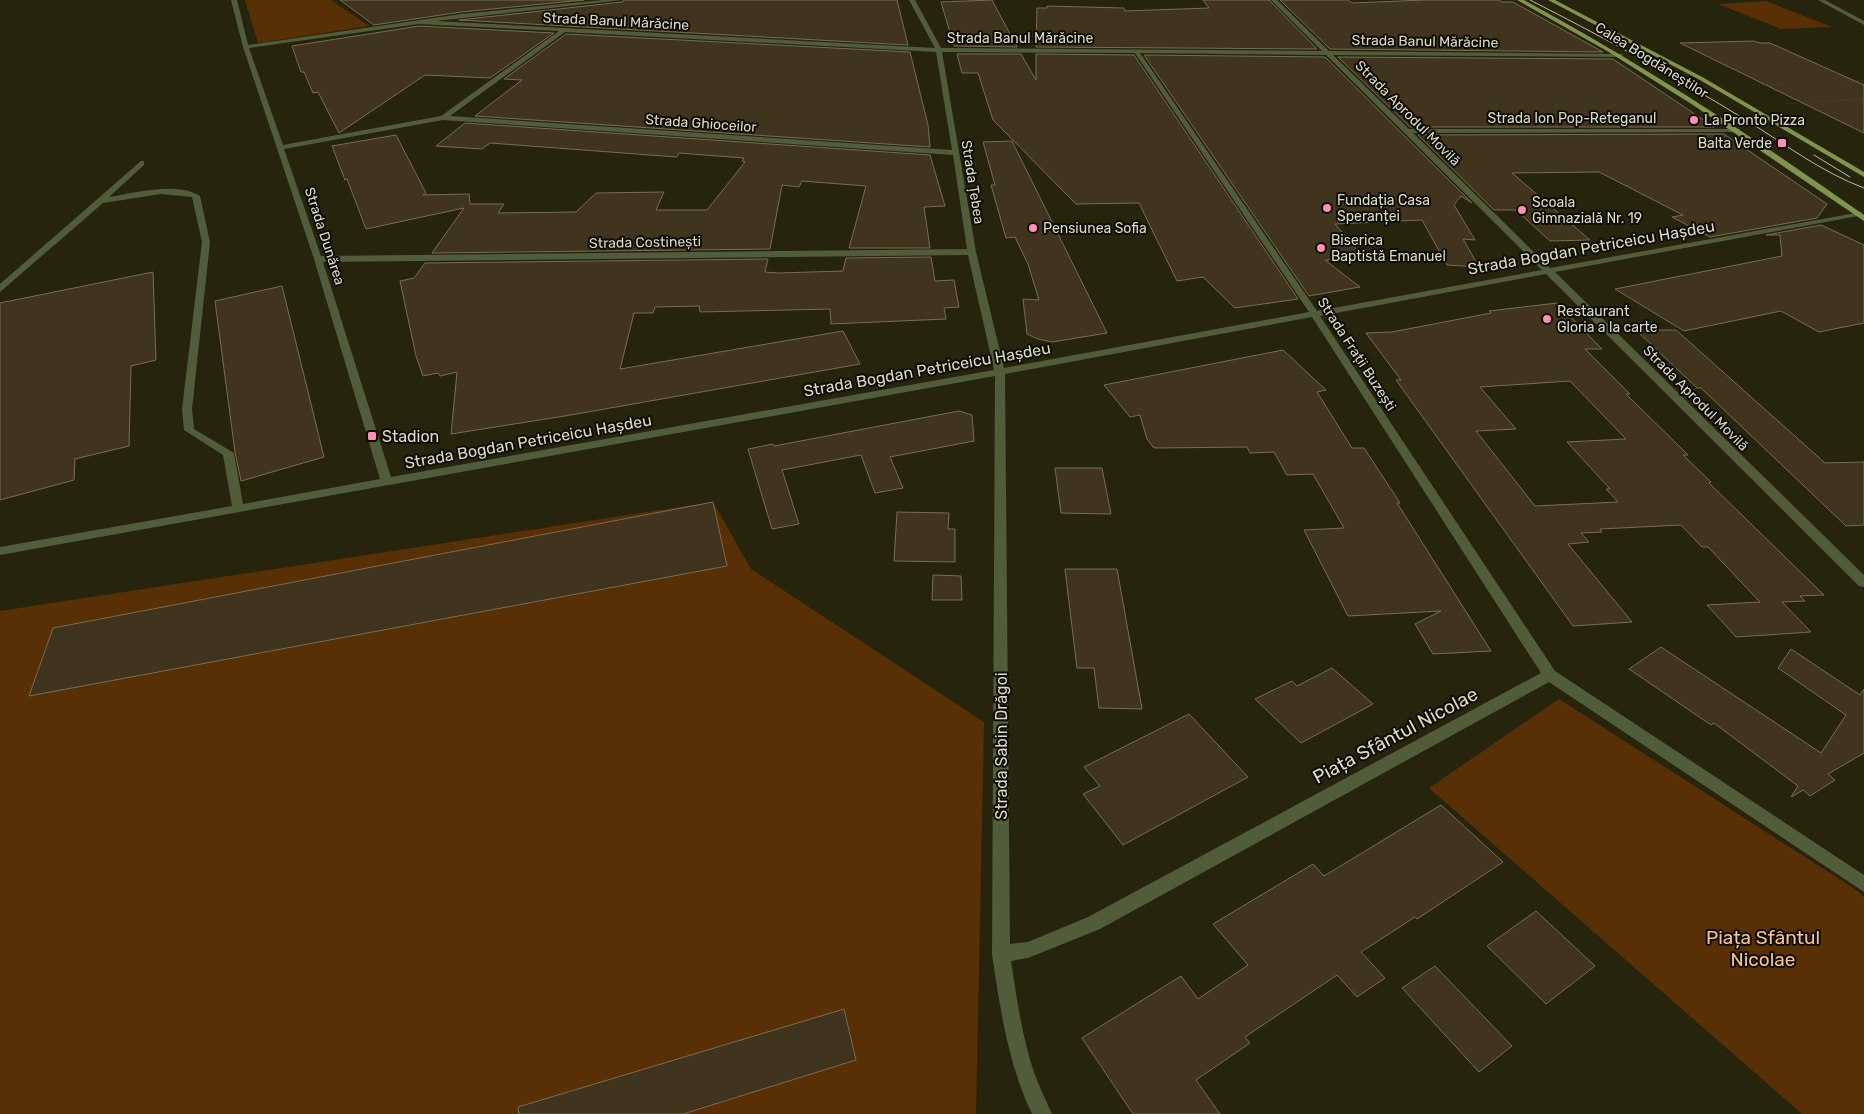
<svg xmlns="http://www.w3.org/2000/svg" width="1864" height="1114" font-family="Rubik,sans-serif">
	<style>
		.green { fill: #593005 }
		.building { fill: #40341f; stroke: #796c55; fill-rule: evenodd }
		.lines { fill: none; stroke-linecap: round; stroke-linejoin: round }
		.path { stroke: #605d49; stroke-width: 1; stroke-dasharray: 0.5 2; stroke-linecap: butt }
		.minor { fill: #515c3a; fill-rule: evenodd }
		.major { fill: #7f944d; fill-rule: evenodd }
		.tram { stroke: #bcbbab; stroke-width: 1 }
		.poi-dot { fill: #ff8eb9; stroke: #0e0d04; stroke-width: 2 }
		.labels { text-anchor: middle; stroke-width: 4; stroke-linejoin: round; paint-order: stroke }
		.far-street-label { font-size: 14px; fill: #dad9cb; stroke: #0e0d04 }
		.far-poi-label { font-size: 14px; fill: #dad9cb; stroke: #0e0d04; text-anchor: start }
		.street-label { font-size: 16px; fill: #dad9cb; stroke: #0e0d04 }
		.poi-label { font-size: 16px; fill: #dad9cb; stroke: #0e0d04; text-anchor: start }
		.near-street-label { font-size: 19px; fill: #dad9cb; stroke: #0e0d04 }
		.near-park-label { font-size: 19px; fill: #fbc295; stroke: #0e0d04 }
	</style>
	<rect width="100%" height="100%" fill="#27240d"/>
	<g class="green">
		<path d="M245 0H331L369 26 258 43Z"/>
		<path d="M1766 1 1832 27 1781 29 1718 4Z"/>
		<path d="M713 502 751 569 984 722 976 1114H0V611Z"/>
		<path d="M1559 699 1858 891 1864 897V1114H1802L1429 788Z"/>
	</g>
	<g class="building">
		<path d="M340 0H584L461 12 374 25Z"/>
		<path d="M624 0H897L908 45 459 20 622 2Z"/>
		<path d="M992 0 1017 47 954 46 941 2Z"/>
		<path d="M1203 0H1269L1317 49 1036 47 1037 8H1047V6L1124 8 1125 11 1209 8Z"/>
		<path d="M1280 0H1348L1352 3 1425 0H1498L1502 2H1513L1603 52 1330 49Z"/>
		<path d="M419 26 554 33 490 78 425 75 339 133 318 92 313 93 304 72H301L292 46Z"/>
		<path d="M566 34 910 52 928 125 930 147 475 116 522 80 504 79Z"/>
		<path d="M1754 41 1760 43H1770L1864 85V133L1680 43Z"/>
		<path d="M957 54H1021L1036 80V54L1134 55 1298 299 1235 308 1203 277 1177 281 1139 203 1076 204 993 120 978 73H962Z"/>
		<path d="M1144 55 1325 57 1472 203 1461 196 1454 205 1475 240 1463 239 1479 267 1447 265 1422 220 1335 224 1364 258 1325 260 1360 287 1309 296Z"/>
		<path d="M1338 57 1613 59 1714 127H1410Z"/>
		<path d="M465 123 930 155 945 206 924 207 930 248H849L866 186 802 181 799 187 782 185 770 249 432 253 464 208 366 229 347 179 345 180 332 146 396 135 426 193 423 195 469 194 470 204H504L498 213 576 212 596 193 664 192 656 210H707L745 162 742 161 744 158 679 153 677 157 490 143 482 149 436 146Z"/>
		<path d="M1724 134 1827 204 1817 218 1710 237 1672 217 1683 215 1599 172 1512 173 1590 240 1550 241 1516 210H1494L1418 135Z"/>
		<path d="M1012 141 1107 333 1052 342 1038 339 1027 334 1023 299 1039 300 1028 264 1015 237 1006 238 991 185H995L983 142Z"/>
		<path d="M1821 225 1864 245V323L1819 332 1781 311 1684 331 1615 289 1782 256 1780 235H1766Z"/>
		<path d="M931 257 935 281 954 280 959 307 944 308 946 319 831 324 830 309 700 312 699 306 655 307 653 313H634L620 369 843 331 860 364 565 416 451 434 457 372 440 376 438 373 423 376 416 356 400 281 414 278 425 263 768 259 765 272 778 273 843 271 846 258Z"/>
		<path d="M153 272 156 360 131 366 129 446 75 459 74 480 0 500V303Z"/>
		<path d="M282 286 324 457 241 481 235 452 215 301Z"/>
		<path d="M1557 303 1602 349H1585L1630 394H1626L1688 455H1683L1711 482 1709 483 1824 595 1800 596 1805 601 1782 602 1811 632 1736 637 1707 605 1760 602 1708 547H1702L1681 525 1600 529 1602 532 1581 533 1589 542 1568 544 1632 622 1573 626 1396 380H1401L1366 333 1392 332 1491 313 1489 311ZM1570 381 1626 439 1567 442 1610 489H1606L1618 502 1535 506 1476 431 1516 429 1480 387Z"/>
		<path d="M1636 330H1676L1825 463 1864 462V525L1846 526 1701 388H1697Z"/>
		<path d="M1283 350 1326 390 1317 392 1352 448H1364L1400 503H1397L1491 651 1433 654 1415 624 1441 611 1348 616 1304 530 1344 528 1313 474 1287 475 1274 452 1250 453 1247 447 1154 448 1147 439 1140 415 1130 417 1104 385Z"/>
		<path d="M959 411 972 415 974 441 890 457 903 488 875 493 861 455 782 470 799 524 772 529 748 449 773 444 774 446Z"/>
		<path d="M1055 468H1102L1111 514 1061 513Z"/>
		<path d="M713 502 727 566 29 696 53 628Z"/>
		<path d="M897 512 949 513 948 529H955V562L894 561Z"/>
		<path d="M1065 569H1117L1142 709 1099 708 1094 668H1077Z"/>
		<path d="M933 575 961 576 962 600H932Z"/>
		<path d="M1661 647 1821 753 1846 715 1778 668 1791 649 1860 695 1864 689V753L1828 774 1835 780 1810 796 1803 790 1791 797 1798 786 1714 723 1711 725 1629 669Z"/>
		<path d="M1332 668 1373 704 1301 743 1255 699 1292 681 1297 686Z"/>
		<path d="M1189 714 1248 777 1123 845 1083 794 1100 786 1084 767Z"/>
		<path d="M1441 805 1503 862 1417 919 1415 917 1361 952 1385 978 1357 997 1337 975 1245 1037 1250 1043 1196 1080 1220 1114H1133L1082 1038 1181 976 1198 999 1248 965 1213 924 1313 864 1324 876Z"/>
		<path d="M1536 911 1595 966 1546 1004 1487 946Z"/>
		<path d="M1435 966 1512 1046 1479 1072 1402 988Z"/>
		<path d="M844 1009 856 1060 683 1114H519L518 1107Z"/>
	</g>
	<g class="lines">
		<g class="path">
			<path d="M1846 81H1864"/>
			<path d="M1752 85 1781 84"/>
			<path d="M1785 104 1864 99"/>
		</g>
		<g class="minor">
			<path d="M231 0H237L248 45 461 14 603 0H622L436 21 935 48 909 0H915L941 48 1322 51 1271 0H1277L1329 51 1623 54 1621 57 1333 55 1409 129H1739L1740 130 1737 132 1413 133 1550 268 1861 212 1862 214 1858 216 1555 272 1864 575V587L1859 586 1546 274 1320 316 1555 671 1864 875V892L1549 682 1100 929 1028 958 1011 961C1017 999 1022 1038 1035 1075 1040 1088 1046 1101 1052 1114H1032C1008 1063 1000 1009 992 954L995 376 0 555V547L232 506 223 455 184 430 182 409 202 242 192 197 161 194 103 203 0 292V284L141 161H144V165L109 197C133 193 178 181 200 196L210 242 192 409 194 429 234 453 243 504 380 479 314 259 243 47ZM419 24 559 31 441 116 283 145 249 48ZM565 32 936 52 952 150 450 116ZM942 52 1135 53 1309 312 1004 368 976 252ZM1140 53 1326 55 1542 270 1317 311ZM443 120 953 155 967 249 321 256 284 149ZM968 255 994 370 391 477 323 262ZM1312 317 1541 673 1088 917 1028 942 1010 944 1005 374Z"/>
			<path d="M1818 0H1825L1864 21V25Z"/>
		</g>
		<g class="major">
			<path d="M1517 0H1524C1642 64 1754 137 1864 215V221L1693 105 1607 51Z"/>
			<path d="M1548 0H1555L1704 78 1864 172V177L1700 80Z"/>
		</g>
		<g class="tram">
			<path d="M1530 0C1603 37 1676 77 1746 120 1785 144 1821 172 1864 188"/>
			<path d="M1814 155 1850 177"/>
		</g>
	</g>
	<g class="poi-dot">
		<circle cx="1694" cy="120" r="5"/>
		<rect x="1777" y="138" width="10" height="10" rx="2.5"/>
		<circle cx="1327" cy="208" r="5"/>
		<circle cx="1522" cy="210" r="5"/>
		<circle cx="1033" cy="228" r="5"/>
		<circle cx="1321" cy="248" r="5"/>
		<circle cx="1547" cy="319" r="5"/>
		<rect x="367" y="431" width="10" height="10" rx="2.5"/>
	</g>
	<g class="labels">
		<g class="far-street-label">
			<text transform="translate(616 21) rotate(3)" y="5">Strada Banul Mărăcine</text>
			<text x="1020" y="43">Strada Banul Mărăcine</text>
			<text transform="translate(1425 41) rotate(1)" y="5">Strada Banul Mărăcine</text>
			<text transform="translate(1652 60) rotate(32)" y="5">Calea Bogdăneștilor</text>
			<text transform="translate(1408 113) rotate(45)" y="5">Strada Aprodul Movilă</text>
			<text x="1572" y="123">Strada Ion Pop-Reteganul</text>
			<text transform="translate(701 123) rotate(4)" y="5">Strada Ghioceilor</text>
			<text transform="translate(973 182) rotate(81)" y="5">Strada Țebea</text>
			<text transform="translate(325 236) rotate(72)" y="5">Strada Dunărea</text>
			<text transform="translate(645 242) rotate(-1)" y="5">Strada Costinești</text>
			<text transform="translate(1357 354) rotate(57)" y="5">Strada Frații Buzești</text>
			<text transform="translate(1696 398) rotate(45)" y="5">Strada Aprodul Movilă</text>
		</g>
		<g class="far-poi-label">
			<text x="1704" y="125">La Pronto Pizza</text>
			<text x="1772" y="148" text-anchor="end">Balta Verde</text>
			<text x="1337" y="205">Fundația Casa<tspan x="1337" dy="16">Speranței</tspan></text>
			<text x="1532" y="207">Scoala<tspan x="1532" dy="16">Gimnazială Nr. 19</tspan></text>
			<text x="1043" y="233">Pensiunea Sofia</text>
			<text x="1331" y="245">Biserica<tspan x="1331" dy="16">Baptistă Emanuel</tspan></text>
			<text x="1557" y="316">Restaurant<tspan x="1557" dy="16">Gloria a la carte</tspan></text>
		</g>
		<g class="street-label">
			<text transform="translate(1591 247) rotate(-10)" y="6">Strada Bogdan Petriceicu Hașdeu</text>
			<text transform="translate(927 369) rotate(-10)" y="6">Strada Bogdan Petriceicu Hașdeu</text>
			<text transform="translate(528 441) rotate(-10)" y="6">Strada Bogdan Petriceicu Hașdeu</text>
			<text transform="translate(1001 746) rotate(-90)" y="6">Strada Sabin Drăgoi</text>
		</g>
		<g class="poi-label">
			<text x="382" y="442">Stadion</text>
		</g>
		<g class="near-street-label">
			<text transform="translate(1395 735) rotate(-28)" y="7">Piața Sfântul Nicolae</text>
		</g>
		<g class="near-park-label">
			<text x="1763" y="944">Piața Sfântul<tspan x="1763" dy="22">Nicolae</tspan></text>
		</g>
	</g>
</svg>
